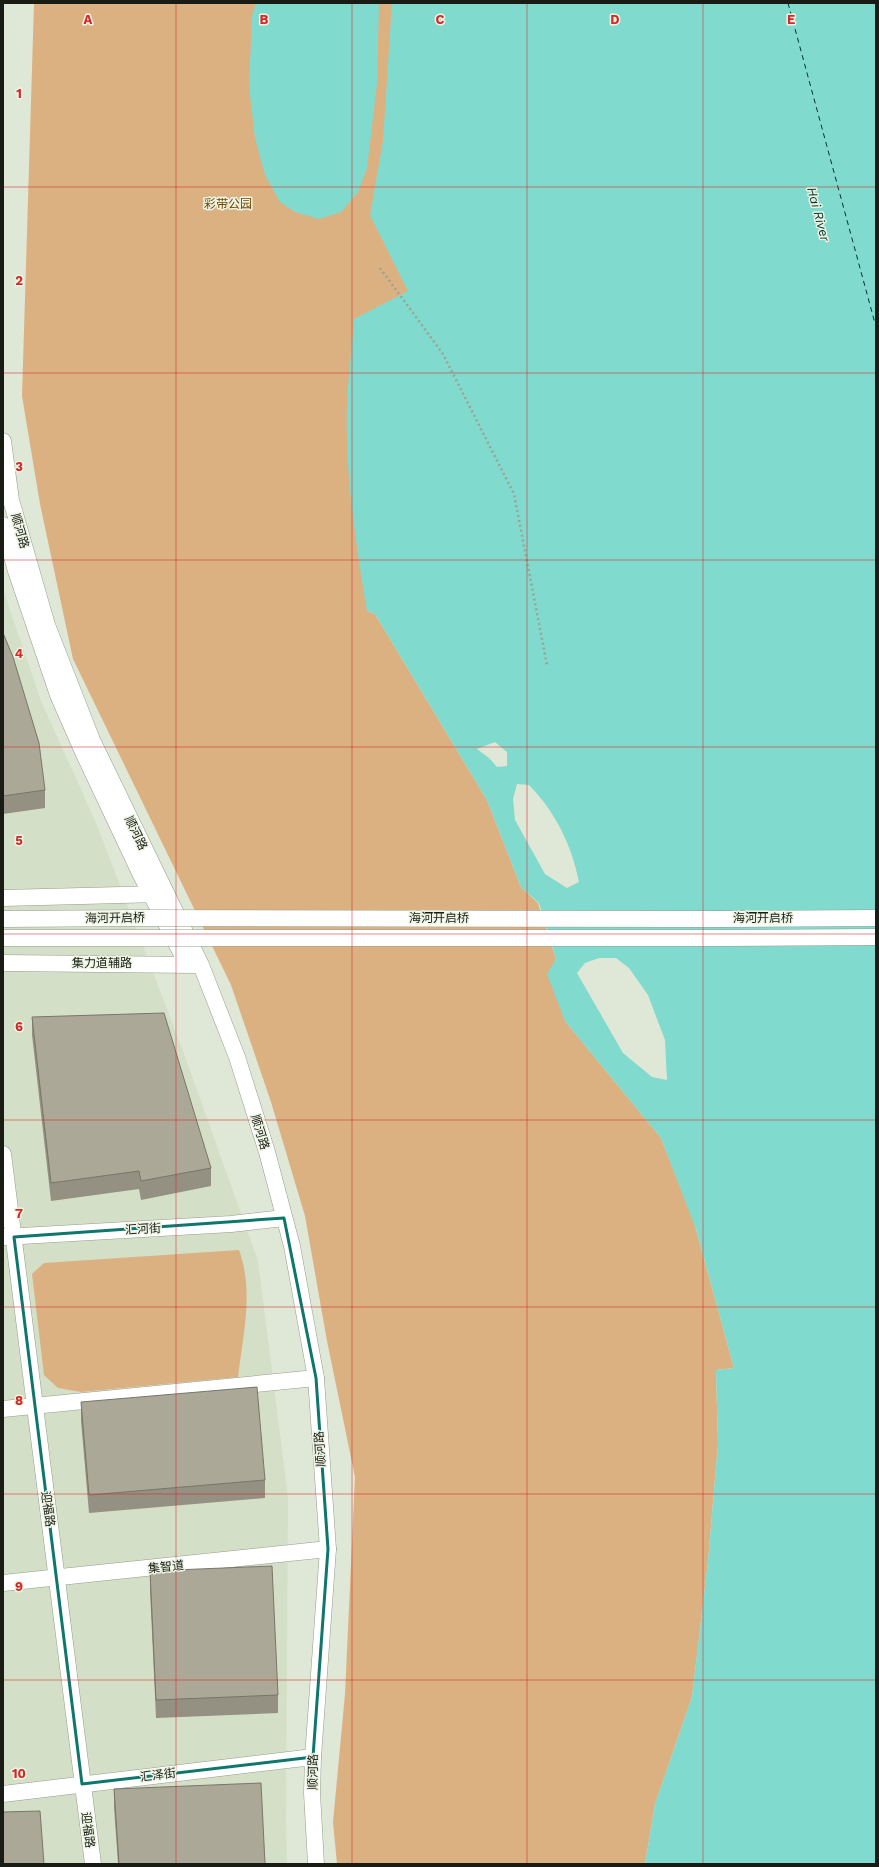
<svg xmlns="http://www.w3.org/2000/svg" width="879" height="1867" font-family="'Work Sans','Noto Sans SC',sans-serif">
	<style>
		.built { fill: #d4dfc7 }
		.green { fill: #dcb182 }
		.water { fill: #81dace; fill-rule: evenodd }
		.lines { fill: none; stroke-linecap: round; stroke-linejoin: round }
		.ferry { stroke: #05322d; stroke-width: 1; stroke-dasharray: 5 4; stroke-linecap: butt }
		.secondary-casing { stroke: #959c8c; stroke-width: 17 }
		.path { stroke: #9ca294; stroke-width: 2.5; stroke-dasharray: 2 3; stroke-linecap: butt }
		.secondary { stroke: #fff; stroke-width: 16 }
		.secondary-bridge-casing { stroke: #959c8c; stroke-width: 17; stroke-linecap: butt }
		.secondary-bridge { stroke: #fff; stroke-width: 16 }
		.wall { fill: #949082 }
		.building { fill: #aca897; stroke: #78766a }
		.marked { fill: none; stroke: #0f766e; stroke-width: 3; stroke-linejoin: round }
		.grid { fill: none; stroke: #d62828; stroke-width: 1; stroke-opacity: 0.55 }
		.labels { text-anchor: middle; stroke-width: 3; stroke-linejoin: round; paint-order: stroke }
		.park-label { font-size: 12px; fill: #724601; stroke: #edf4e3 }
		.street-label { font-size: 12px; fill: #191b15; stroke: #edf4e3 }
		.water-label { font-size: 13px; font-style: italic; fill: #05322d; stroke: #edf4e3 }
		.grid-label { font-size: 13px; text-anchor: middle; font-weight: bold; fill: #d62828; stroke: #edf4e3; stroke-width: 3; stroke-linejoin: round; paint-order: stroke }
	</style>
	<rect width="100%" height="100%" fill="#dfe7d6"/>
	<path class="built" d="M3 589 41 701 97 825 183 1051 258 1261 288 1497 286 1821 287 1864H3Z"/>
	<g class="green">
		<path d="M34 3H419L457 236 367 611 375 614 487 800 521 887 538 903 556 959 565 1021 661 1138 694 1222 734 1368 716 1370 718 1444 708 1561 692 1697 655 1804 645 1864H337L333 1822 345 1694 355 1477 327 1341 305 1216 271 1102 231 985 73 659 40 504 22 396Z"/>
		<path d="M239 1250C254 1291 243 1335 238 1377L81 1392 58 1388 44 1375 32 1274 44 1263Z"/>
	</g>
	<g class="water">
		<path d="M256 3H379L377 83 367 168 358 192 341 212 319 219 295 212 280 202 265 175 255 138 249 86 252 16Z"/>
		<path d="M392 3H876V1864H645L655 1804 692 1697 708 1561 718 1444 716 1370 734 1368 696 1229 661 1138 565 1021 547 974 556 959 539 903 521 887 487 800 375 614 367 611C356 544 345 476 347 407 348 378 352 348 354 319L408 291 370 215 383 141ZM495 742 507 752V766L497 767 489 758 477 749ZM517 784 529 785C555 811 572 846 579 882L567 888 545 874 515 820 513 799ZM599 958H616L629 968 648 995 665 1040 667 1080 652 1077 623 1053 577 973 585 963Z"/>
	</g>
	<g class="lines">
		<path class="ferry" d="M788 3 876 327"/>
		<defs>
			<g id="secondary">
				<path d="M3 441 11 500 47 625 92 740 201 965 237 1057 267 1152 292 1246 316 1378 328 1549 313 1757 312 1793 316 1864"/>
				<path d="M3 525 16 571 58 695 83 752 141 875 187 964"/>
				<path d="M3 898 161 894"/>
				<path d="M722 919 876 918"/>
				<path d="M721 938 876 937"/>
				<path d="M3 963 195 965"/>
				<path d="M3 1154 93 1864"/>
				<path d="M4 1237 231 1224 284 1218"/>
				<path d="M3 1409 316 1378"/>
				<path d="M3 1583 328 1549"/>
				<path d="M3 1794 313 1757"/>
			</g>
		</defs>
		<use href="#secondary" class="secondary-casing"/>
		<path class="path" d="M380 268 443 354 514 494 547 665"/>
		<use href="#secondary" class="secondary"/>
		<defs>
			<g id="secondary-bridge">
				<path d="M3 919 141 918 722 919"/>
				<path d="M3 938H721"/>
			</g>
		</defs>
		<use href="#secondary-bridge" class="secondary-bridge-casing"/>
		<use href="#secondary-bridge" class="secondary-bridge"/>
	</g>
	<g class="wall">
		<path d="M3 633 45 790V808L3 814Z"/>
		<path d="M32 1017 211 1168V1186L141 1200 139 1189 51 1201 32 1035Z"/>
		<path d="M81 1402 265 1480V1498L89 1513 81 1421Z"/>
		<path d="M150 1571 278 1695V1713L156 1718 150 1590Z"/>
		<path d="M114 1789 265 1864H118L114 1807Z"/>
	</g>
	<g class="building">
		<path d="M3 633 13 657 39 743 45 790 3 796Z"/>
		<path d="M164 1013 211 1168 141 1181 139 1171 51 1183 32 1017Z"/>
		<path d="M257 1387 265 1480 89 1495 81 1402Z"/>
		<path d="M272 1566 278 1695 156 1700 150 1571Z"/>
		<path d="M261 1783 265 1864H119L114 1789Z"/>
		<path d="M40 1811 44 1864H3V1812Z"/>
	</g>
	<path class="marked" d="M284 1218 316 1378 328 1549 313 1757 82 1784 14 1237Z"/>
	<path class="grid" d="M176 3V1864M352 3V1864M527 3V1864M703 3V1864M3 187H876M3 373H876M3 560H876M3 747H876M3 934H876M3 1120H876M3 1307H876M3 1494H876M3 1680H876"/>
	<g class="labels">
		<g class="park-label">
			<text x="228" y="208">彩带公园</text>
		</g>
		<g class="street-label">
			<text transform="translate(20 531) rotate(74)" y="4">顺河路</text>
			<text transform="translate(136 833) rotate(64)" y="4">顺河路</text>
			<text transform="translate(115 918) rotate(-1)" y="4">海河开启桥</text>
			<text x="439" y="922">海河开启桥</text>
			<text x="763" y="922">海河开启桥</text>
			<text x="102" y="967">集力道辅路</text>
			<text transform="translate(260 1132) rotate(73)" y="4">顺河路</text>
			<text transform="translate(143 1229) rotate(-3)" y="4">汇河街</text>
			<text transform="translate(320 1449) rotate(-94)" y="4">顺河路</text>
			<text transform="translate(48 1509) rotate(82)" y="4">迎福路</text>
			<text transform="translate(166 1567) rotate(-6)" y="4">集智道</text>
			<text transform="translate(313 1772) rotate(-89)" y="4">顺河路</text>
			<text transform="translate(158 1775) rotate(-7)" y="4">汇泽街</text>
			<text transform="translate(88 1830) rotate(83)" y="4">迎福路</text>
		</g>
		<g class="water-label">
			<text transform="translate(819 214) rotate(75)" y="5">Hai River</text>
		</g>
	</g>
	<g class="grid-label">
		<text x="88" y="24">A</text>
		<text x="264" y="24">B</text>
		<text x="440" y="24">C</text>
		<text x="615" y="24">D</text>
		<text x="791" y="24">E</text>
		<text x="19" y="98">1</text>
		<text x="19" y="285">2</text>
		<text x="19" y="471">3</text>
		<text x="19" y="658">4</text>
		<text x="19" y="845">5</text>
		<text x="19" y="1031">6</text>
		<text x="19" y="1218">7</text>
		<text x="19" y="1405">8</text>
		<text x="19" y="1591">9</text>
		<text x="19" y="1778">10</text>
	</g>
	<rect width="879" height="1867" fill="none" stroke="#191b15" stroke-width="8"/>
</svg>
